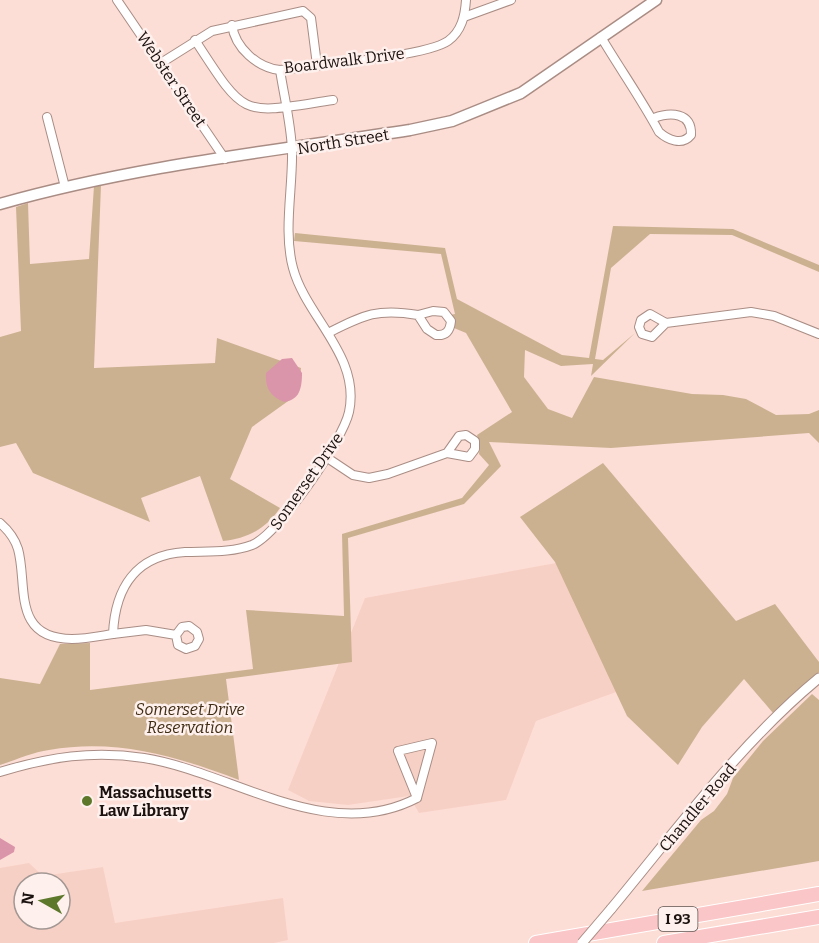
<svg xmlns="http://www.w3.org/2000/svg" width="819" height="943" font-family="Bitter,serif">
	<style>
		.built { fill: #f7d0c5; fill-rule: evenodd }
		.green { fill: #ccb191 }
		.water { fill: #db95aa }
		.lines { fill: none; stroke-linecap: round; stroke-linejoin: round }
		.minor-casing { stroke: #a98d85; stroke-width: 10 }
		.tertiary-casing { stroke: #a98d85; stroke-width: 11 }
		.secondary-casing { stroke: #a98d85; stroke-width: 13 }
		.motorway-casing { stroke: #fff; stroke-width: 16 }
		.minor { stroke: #fff; stroke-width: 8 }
		.tertiary { stroke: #fff; stroke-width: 9 }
		.secondary { stroke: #fff; stroke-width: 10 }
		.motorway { stroke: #fbc6c7; stroke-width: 14 }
		.tertiary-bridge-casing { stroke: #a98d85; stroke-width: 11; stroke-linecap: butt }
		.tertiary-bridge { stroke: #fff; stroke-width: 9 }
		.poi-dot { fill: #5d782b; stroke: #fdf0ed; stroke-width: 2 }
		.labels { text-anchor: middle; stroke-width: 5; stroke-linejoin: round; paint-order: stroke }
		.shield { fill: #fdf0ed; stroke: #5f5451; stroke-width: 1.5 }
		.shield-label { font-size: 15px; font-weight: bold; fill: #1b110e }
		.street-label { font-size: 16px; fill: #1b110e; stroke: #fdf0ed }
		.park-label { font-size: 16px; font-style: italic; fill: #3f2c13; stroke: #fdf0ed }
		.poi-label { font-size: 16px; font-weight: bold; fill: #1b110e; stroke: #fdf0ed; text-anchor: start }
	</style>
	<rect width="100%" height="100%" fill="#fdded6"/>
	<g class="built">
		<path d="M556 563 619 691 536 721 506 800 419 813 409 796 348 805 309 801 288 790 365 598Z"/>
		<path d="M29 863 43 876 103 867 115 923 283 898 288 940 274 943H0V868ZM24 883H60V919H24Z"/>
	</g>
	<g class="green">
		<path d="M101 185 94 368 215 363 217 338 301 368 298 394 252 427 230 479 280 508C267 528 247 539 223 541L200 476 141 498 150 522 33 473 16 443 0 447V337L21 331 16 207 28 203 30 264 89 259 94 186Z"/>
		<path d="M613 226 733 229 819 265V272L732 235 650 234 611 268 595 359 603 360 635 333 591 376 593 364 561 366 525 350 524 377 548 409 572 418 594 377 692 394 723 395 746 399 776 415 809 414 819 410V443L809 433 611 448 489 442 501 466 464 504 348 538 352 662 226 679 239 780C176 756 116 738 49 750 33 752 16 760 0 765V678L40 684 60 644 90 643V690L253 669 246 610 344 616 342 534 462 498 489 465 479 454 480 444 477 435 512 412 466 333 454 328 450 315 455 314 441 254 294 241 295 233 445 248 457 299 562 355 589 358Z"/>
		<path d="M603 463 736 621 775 604 819 662V672L773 713 744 679 702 727 678 765 627 716 555 562 520 517Z"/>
		<path d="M812 694 819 700V861L642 891 701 820 714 811 727 794 733 778 763 741Z"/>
	</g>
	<g class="water">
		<path d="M292 358 302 373C302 387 300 400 284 402 270 396 265 388 266 373L282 359Z"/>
		<path d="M0 838 15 847 14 852 0 860Z"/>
	</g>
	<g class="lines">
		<defs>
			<g id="minor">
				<path d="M117 0 225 159"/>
				<path d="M464 17 511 0"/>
				<path d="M232 25C235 48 258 68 280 70 314 65 425 57 448 41 462 31 465 15 466 0"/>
				<path d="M601 37C620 69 642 100 659 132 668 140 682 146 691 135 692 112 670 112 654 118"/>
				<path d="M195 40C247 120 240 114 333 100"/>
				<path d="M161 63 212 31 303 11 311 18 317 65"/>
				<path d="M47 117 65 187"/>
				<path d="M666 323 650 314 641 320 639 327 642 334 652 337 666 323 751 312 774 316 819 334"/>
				<path d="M328 333C364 315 377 308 418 315L427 329 436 335C446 336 450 331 451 321L444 312 433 311 418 315"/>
				<path d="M326 457 353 475 369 478 388 474 447 453 469 457 475 449V441L466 435 459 436 447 453"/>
				<path d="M0 523C8 530 15 539 18 549 28 584 11 639 72 639 86 639 100 636 113 634 115 589 135 555 185 552 207 551 231 553 252 545 279 534 343 440 349 412 361 356 306 317 293 268 283 231 293 188 292 150 291 124 284 96 280 70"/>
				<path d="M113 634 146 630 176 635 178 645 186 649 195 646 199 639 197 632 189 626 182 627 176 635"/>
				<path d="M0 772C49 757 93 750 144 758 232 772 327 845 417 798L398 751 432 743 417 798"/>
			</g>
			<path id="tertiary" d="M611 909C675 832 741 742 819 678"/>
			<path id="secondary" d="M0 204C134 166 273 151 410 130L452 121 521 93 656 0"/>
			<g id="motorway">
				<path d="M536 943 819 894"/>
				<path d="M664 943 819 917"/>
			</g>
		</defs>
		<use href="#minor" class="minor-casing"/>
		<use href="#tertiary" class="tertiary-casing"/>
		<use href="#secondary" class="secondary-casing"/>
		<use href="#motorway" class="motorway-casing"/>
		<use href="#minor" class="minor"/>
		<use href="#tertiary" class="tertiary"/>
		<use href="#secondary" class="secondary"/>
		<use href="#motorway" class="motorway"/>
		<defs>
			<path id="tertiary-bridge" d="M582 943 611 909"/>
		</defs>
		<use href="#tertiary-bridge" class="tertiary-bridge-casing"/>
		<use href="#tertiary-bridge" class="tertiary-bridge"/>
	</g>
	<circle class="poi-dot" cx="87" cy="801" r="6"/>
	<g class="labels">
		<rect class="shield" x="658.5" y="907" width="39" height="24" rx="4.5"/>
		<g class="shield-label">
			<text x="678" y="924">I 93</text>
		</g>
		<g class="street-label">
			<text transform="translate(344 60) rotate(-7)" y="6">Boardwalk Drive</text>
			<text transform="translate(172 79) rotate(56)" y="6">Webster Street</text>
			<text transform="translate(343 141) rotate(-9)" y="6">North Street</text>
			<text transform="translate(306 481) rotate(-55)" y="6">Somerset Drive</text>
			<text transform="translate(697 807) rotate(-50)" y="6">Chandler Road</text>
		</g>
		<g class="park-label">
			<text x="190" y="715">Somerset Drive<tspan x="190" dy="18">Reservation</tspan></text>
		</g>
		<g class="poi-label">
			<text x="99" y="798">Massachusetts<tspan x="99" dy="18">Law Library</tspan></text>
		</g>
	</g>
	<g transform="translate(42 901) rotate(279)"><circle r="28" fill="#fdf0ed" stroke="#a39794" stroke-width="1.5"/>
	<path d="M0-4.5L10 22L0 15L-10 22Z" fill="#5d782b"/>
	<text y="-9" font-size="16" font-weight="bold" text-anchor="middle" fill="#1b110e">N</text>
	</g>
</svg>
